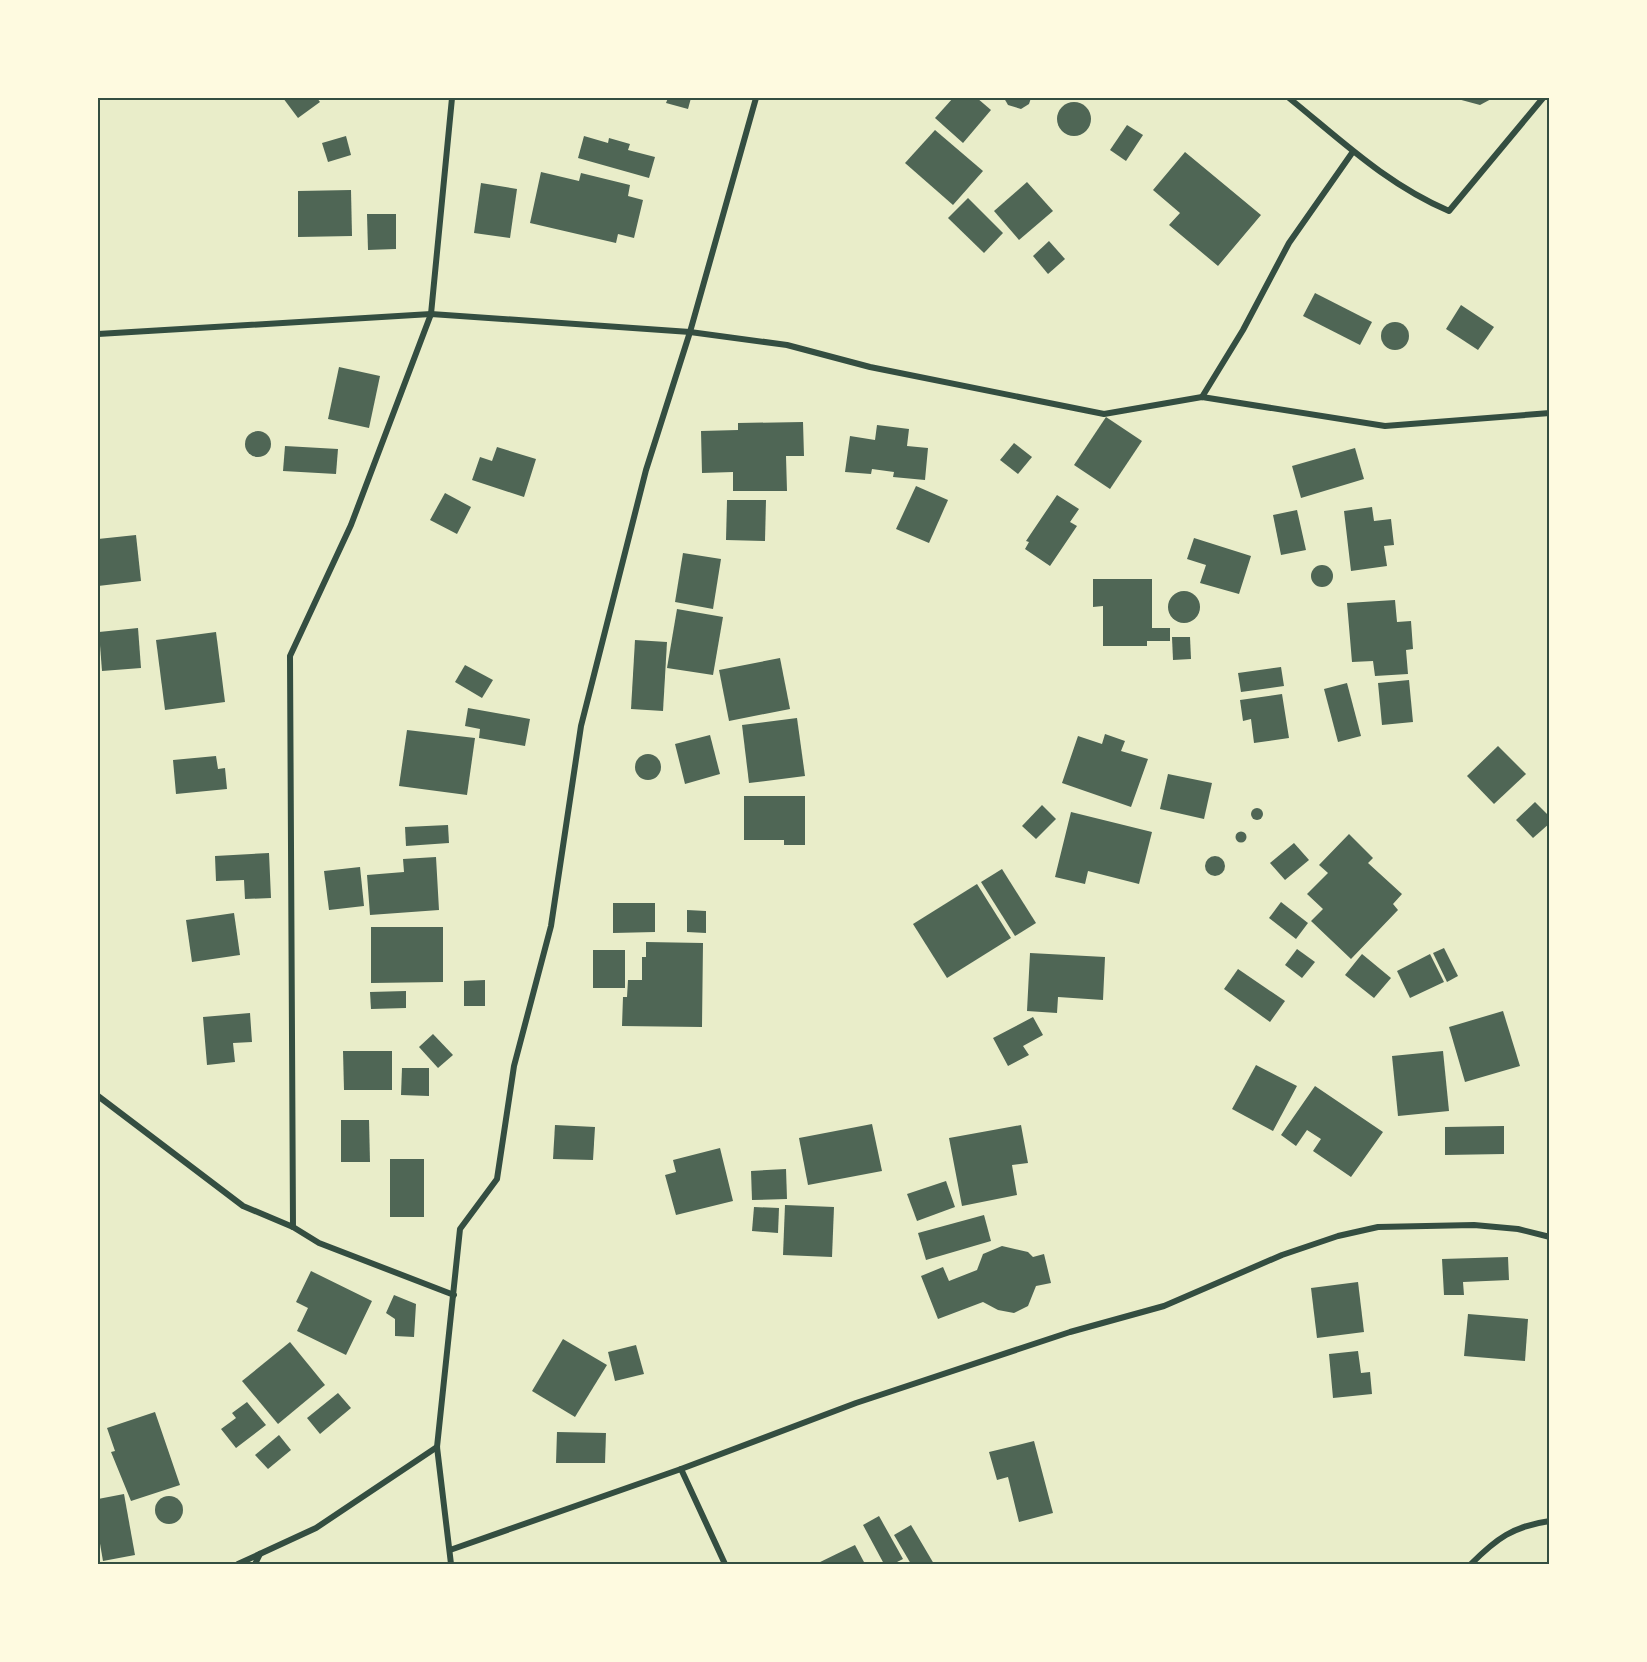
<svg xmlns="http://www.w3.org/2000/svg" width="1647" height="1662" font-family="'Roboto Condensed',sans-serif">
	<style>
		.building { fill: #4f6655 }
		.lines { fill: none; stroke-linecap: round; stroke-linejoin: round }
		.minor { stroke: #344e41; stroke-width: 6 }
		.neatline { fill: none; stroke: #344e41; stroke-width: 2 }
	</style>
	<rect width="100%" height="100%" fill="#e9edc9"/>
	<g class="building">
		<path d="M283 98H317L320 102 298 118Z"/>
		<path d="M668 98H691L688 109 666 103Z"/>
		<path d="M953 98H977L991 110 963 143 935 118Z"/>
		<path d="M1004 98H1031L1029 104 1021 109 1008 105Z"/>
		<path d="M1454 98H1493L1480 105Z"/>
		<circle cx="1074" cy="119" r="17"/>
		<path d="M1127 125 1143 135 1126 161 1110 150Z"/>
		<path d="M935 130 983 171 953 205 905 163Z"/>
		<path d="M346 136 351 155 328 162 322 143Z"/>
		<path d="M584 136 608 143 609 138 630 144 628 150 655 157 649 178 578 158Z"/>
		<path d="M1185 152 1261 215 1218 266 1169 225 1180 213 1153 190Z"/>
		<path d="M541 172 579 181 581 173 630 185 628 196 643 200 634 238 618 234 616 243 530 223Z"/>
		<path d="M1027 182 1053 211 1019 240 994 211Z"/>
		<path d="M481 183 517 189 510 238 474 233Z"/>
		<path d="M351 190 352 236 298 237V191Z"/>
		<path d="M968 198 1003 233 984 253 948 218Z"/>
		<path d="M367 214H396V249L368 250Z"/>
		<path d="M1049 241 1065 259 1048 274 1033 256Z"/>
		<path d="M1315 293 1372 322 1360 345 1303 316Z"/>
		<path d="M1461 305 1494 327 1478 350 1446 329Z"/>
		<circle cx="1395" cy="336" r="14"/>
		<path d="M339 367 380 376 369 428 328 419Z"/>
		<path d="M1106 417 1142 441 1110 489 1074 465Z"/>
		<path d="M803 422 804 456H786L787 491H733V472L702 473 701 431 738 430V423Z"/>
		<path d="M877 425 909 429 907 446 928 448 925 480 893 477 894 472 872 469 871 474 845 472 850 436 875 440Z"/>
		<circle cx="258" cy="444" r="13"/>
		<path d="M1014 443 1032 457 1018 474 1000 460Z"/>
		<path d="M285 446 338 449 336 474 283 471Z"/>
		<path d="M497 447 536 459 524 497 472 480 480 457 492 461Z"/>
		<path d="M1355 448 1364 479 1301 498 1292 466Z"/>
		<path d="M916 486 948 500 929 543 896 529Z"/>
		<path d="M445 493 471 507 457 534 430 520Z"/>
		<path d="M1057 495 1079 509 1070 522 1077 526 1050 566 1025 549 1029 542 1026 541Z"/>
		<path d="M727 500H766L765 541 726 540Z"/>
		<path d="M1372 507 1374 521 1391 519 1394 545 1384 546 1387 566 1351 571 1344 511Z"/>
		<path d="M1297 510 1306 550 1281 555 1273 515Z"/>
		<path d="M136 535 141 581 98 586V539Z"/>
		<path d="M1194 538 1251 556 1239 594 1200 583 1206 565 1187 559Z"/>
		<path d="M683 553 721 559 713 609 675 602Z"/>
		<circle cx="1322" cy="576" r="11"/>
		<path d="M1093 579H1152V628H1170V641H1147V646H1103V606L1093 607Z"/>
		<circle cx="1184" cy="607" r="16"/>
		<path d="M1395 600 1397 622 1411 621 1413 649 1406 650 1408 674 1375 676 1373 661 1352 662 1347 603Z"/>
		<path d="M677 609 723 617 713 675 667 668Z"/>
		<path d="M138 628 141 668 102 671 99 632Z"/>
		<path d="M216 632 225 702 165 710 156 640Z"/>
		<path d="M1172 637H1190L1191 659 1173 660Z"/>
		<path d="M635 640 667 642 663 711 631 709Z"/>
		<path d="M780 658 790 709 729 721 719 670Z"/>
		<path d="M465 665 493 680 482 698 455 682Z"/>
		<path d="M1281 667 1284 686 1241 692 1238 673Z"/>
		<path d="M1409 680 1413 722 1382 725 1378 683Z"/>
		<path d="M1347 683 1361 736 1338 742 1324 689Z"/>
		<path d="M1282 694 1289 738 1254 743 1251 719 1243 721 1240 700Z"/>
		<path d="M468 708 530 719 525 746 479 738 480 729 465 726Z"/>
		<path d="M797 718 805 776 749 783 742 725Z"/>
		<path d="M407 730 475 738 467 795 399 786Z"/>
		<path d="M1105 734 1125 741 1121 751 1148 759 1131 807 1062 783 1078 736 1102 744Z"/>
		<path d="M710 735 720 774 685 784 675 744Z"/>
		<path d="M1498 746 1526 774 1494 804 1467 776Z"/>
		<circle cx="648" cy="767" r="13"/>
		<path d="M216 756 218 769 225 768 227 789 176 794 173 760Z"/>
		<path d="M1168 774 1212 783 1204 819 1160 809Z"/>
		<path d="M744 796H805V845H784V840H744Z"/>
		<path d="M1535 802 1550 817V823L1533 838 1516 820Z"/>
		<path d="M1042 805 1056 819 1036 839 1022 826Z"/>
		<circle cx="1257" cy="814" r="6"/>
		<path d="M1071 812 1152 832 1139 884 1088 871 1085 884 1055 877Z"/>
		<path d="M448 825 449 843 406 846 405 827Z"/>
		<circle cx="1241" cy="837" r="5.5"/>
		<path d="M1349 834 1373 858 1368 863 1402 894 1393 904 1398 910 1351 959 1311 921 1323 909 1307 894 1328 873 1319 865Z"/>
		<path d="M1294 843 1309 860 1285 880 1270 863Z"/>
		<path d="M269 853 271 898 245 899 244 880 216 881 215 856Z"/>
		<circle cx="1215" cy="866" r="10"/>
		<path d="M436 857 439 910 370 915 367 875 404 872 403 859Z"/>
		<path d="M360 867 364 906 329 910 324 871Z"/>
		<path d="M1002 869 1036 923 1015 936 981 882Z"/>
		<path d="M977 884 1011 938 947 978 913 924Z"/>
		<path d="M1281 902 1308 923 1296 939 1269 918Z"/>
		<path d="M613 903H655V932L613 933Z"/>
		<path d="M687 910 706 911V933L687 932Z"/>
		<path d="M234 913 240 955 192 962 186 920Z"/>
		<path d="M371 927H443V982L371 983Z"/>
		<path d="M646 942 703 943 702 1027 622 1026 623 997H627L628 980H642V957H646Z"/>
		<path d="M1444 948 1458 976 1447 982 1433 953Z"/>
		<path d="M1297 949 1315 962 1302 978 1285 965Z"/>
		<rect x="593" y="950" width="32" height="38"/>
		<path d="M1030 953 1105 957 1103 1000 1058 997 1057 1013 1027 1011Z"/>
		<path d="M1362 954 1391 978 1374 998 1345 975Z"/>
		<path d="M1430 954 1444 982 1410 998 1397 971Z"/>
		<path d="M1238 969 1285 1001 1270 1022 1224 989Z"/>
		<path d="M485 980V1006H464V981Z"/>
		<path d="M406 991V1008L371 1009 370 992Z"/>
		<path d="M1503 1011 1520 1066 1465 1082 1449 1027Z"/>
		<path d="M250 1013 252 1042 233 1043 235 1062 207 1065 203 1017Z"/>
		<path d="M1033 1017 1043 1035 1023 1046 1029 1055 1008 1066 993 1038Z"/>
		<path d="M433 1034 453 1055 438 1068 419 1047Z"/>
		<path d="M343 1051H392V1090H344Z"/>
		<path d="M1443 1051 1449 1111 1398 1116 1392 1056Z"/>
		<path d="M1256 1065 1297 1086 1273 1131 1232 1109Z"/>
		<path d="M402 1068H429V1096L401 1095Z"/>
		<path d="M1315 1086 1383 1132 1351 1177 1313 1151 1321 1139 1307 1130 1296 1146 1281 1135Z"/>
		<path d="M341 1120H369L370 1162H341Z"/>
		<path d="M872 1124 882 1171 808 1185 799 1138Z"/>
		<path d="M555 1125 595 1127 593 1160 553 1159Z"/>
		<path d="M1021 1125 1028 1163 1012 1165 1017 1195 962 1206 949 1138Z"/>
		<path d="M1504 1126V1154L1445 1155V1127Z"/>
		<path d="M720 1148 733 1201 676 1215 665 1175 676 1172 673 1160Z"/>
		<rect x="390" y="1159" width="34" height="58"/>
		<path d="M786 1169 787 1199 752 1200 751 1171Z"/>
		<path d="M946 1181 955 1207 917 1221 907 1194Z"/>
		<path d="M785 1205 834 1207 832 1257 783 1255Z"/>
		<path d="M754 1207 779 1208 778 1233 752 1231Z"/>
		<path d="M984 1215 991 1241 926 1260 918 1233Z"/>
		<path d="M1002 1246 1028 1252 1033 1257 1044 1254 1051 1283 1036 1286 1028 1306 1014 1313 998 1310 983 1302 938 1319 921 1276 943 1267 949 1281 977 1270 983 1254Z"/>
		<path d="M1508 1257 1509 1280 1463 1282 1464 1295H1444L1442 1259Z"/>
		<path d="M311 1271 372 1301 346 1355 297 1331 308 1308 296 1302Z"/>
		<path d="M1358 1282 1364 1332 1317 1338 1311 1288Z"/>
		<path d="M394 1295 416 1304 414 1337 395 1336V1319L386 1313Z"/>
		<path d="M1468 1314 1528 1319 1525 1361 1464 1356Z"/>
		<path d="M563 1339 607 1365 575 1417 532 1391Z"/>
		<path d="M290 1342 325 1385 278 1424 242 1381Z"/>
		<path d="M636 1345 644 1374 615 1381 608 1352Z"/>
		<path d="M1358 1351 1361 1373 1370 1372 1372 1394 1333 1398 1329 1354Z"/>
		<path d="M338 1393 351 1408 320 1434 307 1418Z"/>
		<path d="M247 1402 266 1425 236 1448 221 1429 236 1418 232 1413Z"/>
		<path d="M155 1412 180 1485 131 1501 111 1452 115 1451 107 1428Z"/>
		<path d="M557 1432 606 1433 605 1463H556Z"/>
		<path d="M279 1435 291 1450 268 1469 255 1455Z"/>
		<path d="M1034 1441 1053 1513 1019 1522 1008 1477 997 1480 989 1452Z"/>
		<path d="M124 1494 135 1555 103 1561 98 1532V1499Z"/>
		<circle cx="169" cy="1510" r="14"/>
		<path d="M879 1516 903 1559 893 1564H884L863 1525Z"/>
		<path d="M911 1525 934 1564H911L894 1535Z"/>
		<path d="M855 1545 865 1564H816Z"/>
	</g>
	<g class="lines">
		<g class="minor">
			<path d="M1289 98C1341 140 1386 184 1449 211L1543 98"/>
			<path d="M98 334 431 314 690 332 787 345 870 367 1104 414 1202 397 1385 426 1550 413"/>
			<path d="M1202 397 1243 330 1289 243 1352 153"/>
			<path d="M98 1096 243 1206 293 1227 319 1243 454 1295"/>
			<path d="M293 1227 290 656 351 525 431 314 452 98"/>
			<path d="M681 1469 725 1564"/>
			<path d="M450 1550 681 1469 856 1403 1070 1332 1164 1306 1282 1255 1338 1236 1378 1227 1474 1225 1518 1229 1550 1237"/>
			<path d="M238 1564 316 1528 437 1447"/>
			<path d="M255 1564 260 1554"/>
			<path d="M451 1564 437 1447 460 1229 497 1179 514 1066 551 926 581 726 646 470 690 332 756 98"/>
			<path d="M1471 1564C1496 1539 1513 1526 1550 1521"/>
		</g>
	</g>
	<rect width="1647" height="1662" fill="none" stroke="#fefae0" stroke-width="198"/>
	<rect x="99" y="99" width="1449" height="1464" class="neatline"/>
</svg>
